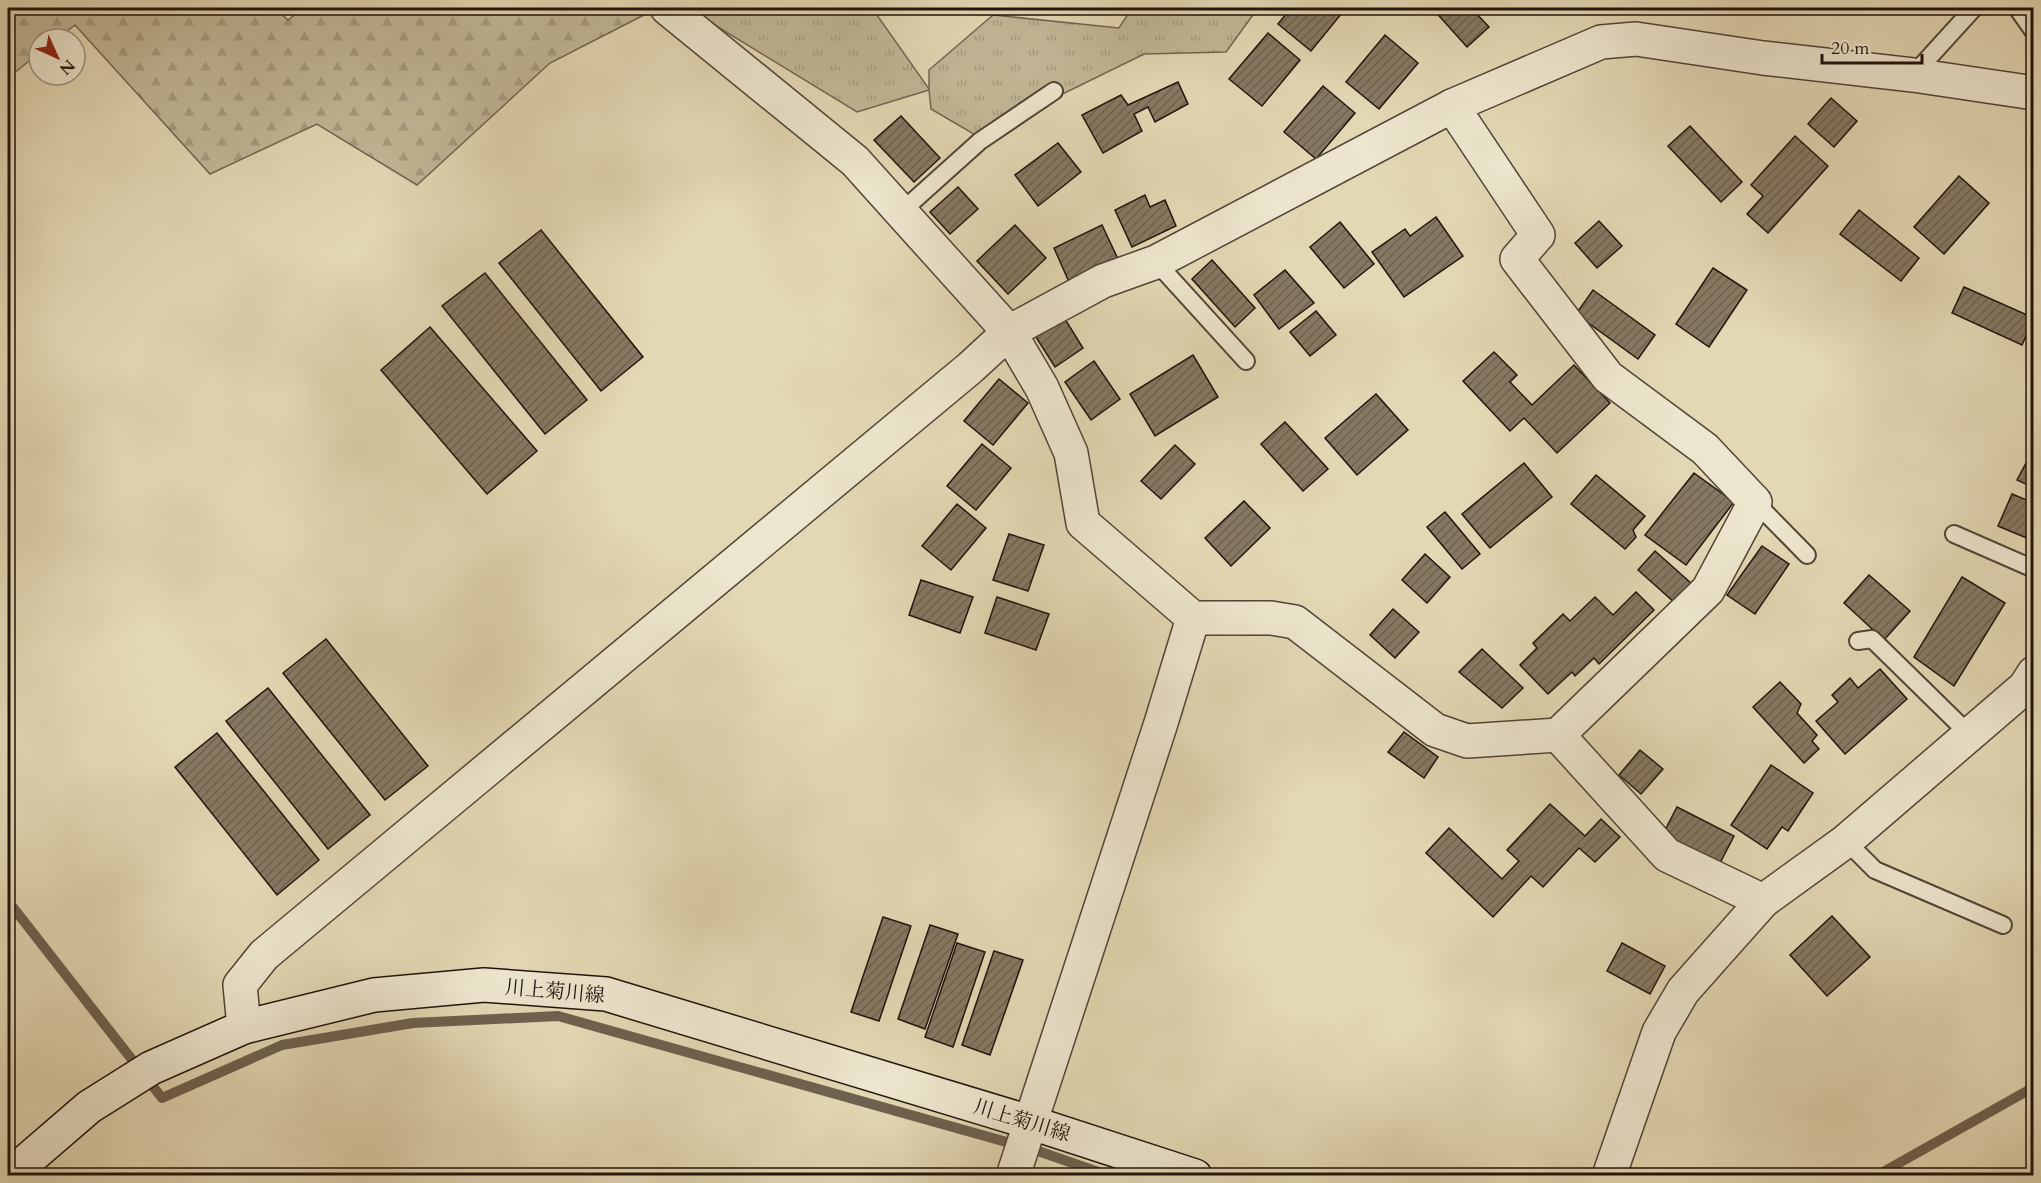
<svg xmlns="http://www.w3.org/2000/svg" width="2041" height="1183" font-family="Cardo,'Noto Serif JP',serif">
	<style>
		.grass { fill: url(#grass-tufts); stroke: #726552; stroke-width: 1.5 }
		.forest { fill: url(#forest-firs); stroke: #726552; stroke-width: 1.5 }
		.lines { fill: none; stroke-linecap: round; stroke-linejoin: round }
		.stream { stroke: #6e614f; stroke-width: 10 }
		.building { fill: url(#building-hatch); stroke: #21130c; stroke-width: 1.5 }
		.service-casing { stroke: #524436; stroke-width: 20 }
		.minor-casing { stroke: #524436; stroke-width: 36 }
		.secondary-casing { stroke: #21130c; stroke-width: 36 }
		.service { stroke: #ede6ce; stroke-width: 16 }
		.minor { stroke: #ede6ce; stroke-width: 33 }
		.secondary { stroke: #ede6ce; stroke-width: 33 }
		.labels { text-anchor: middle; stroke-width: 6; stroke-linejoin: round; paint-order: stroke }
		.street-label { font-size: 20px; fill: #21130c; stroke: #ede6ce }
	</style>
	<defs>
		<pattern id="grass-tufts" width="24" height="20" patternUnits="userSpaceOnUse" patternTransform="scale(1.5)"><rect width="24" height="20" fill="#c2b797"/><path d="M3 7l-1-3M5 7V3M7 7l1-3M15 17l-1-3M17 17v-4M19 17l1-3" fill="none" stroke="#a69c81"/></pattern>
		<pattern id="forest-firs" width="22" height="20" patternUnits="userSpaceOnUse" patternTransform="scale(1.5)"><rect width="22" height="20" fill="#c2b797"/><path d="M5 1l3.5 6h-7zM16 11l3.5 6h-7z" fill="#a69c81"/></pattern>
		<pattern id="building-hatch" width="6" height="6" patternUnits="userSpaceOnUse" patternTransform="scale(1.5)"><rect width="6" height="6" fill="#867963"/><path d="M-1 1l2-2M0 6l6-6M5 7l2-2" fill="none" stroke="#6d6250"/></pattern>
	</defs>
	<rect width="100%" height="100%" fill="#e3d8b4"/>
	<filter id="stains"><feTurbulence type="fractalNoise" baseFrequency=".00333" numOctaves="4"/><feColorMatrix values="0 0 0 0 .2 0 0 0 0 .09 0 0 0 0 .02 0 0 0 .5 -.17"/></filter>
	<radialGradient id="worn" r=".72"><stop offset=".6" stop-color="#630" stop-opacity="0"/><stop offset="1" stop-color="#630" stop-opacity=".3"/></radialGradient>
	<path class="grass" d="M687 8H872L929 89V70L993 15 1119 28 1132 8H1258L1226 52 1144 54 977 136 931 109 929 90 857 112Z"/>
	<path class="forest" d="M8 8H274L288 20 303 8H627L644 15 550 63 417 185 317 124 210 174 75 25 57 39H39V53L8 78Z"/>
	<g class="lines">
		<g class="stream">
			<path d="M8 901 162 1098 282 1045 413 1023 558 1016 1035 1150 1110 1176"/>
			<path d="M1876 1176 2034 1087"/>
		</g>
	</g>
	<g class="building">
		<path d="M1291 8H1346L1311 51 1278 24Z"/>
		<path d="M1432 8H1471L1489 27 1467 47Z"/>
		<path d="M1268 33 1300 60 1262 106 1229 79Z"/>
		<path d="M1385 35 1418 63 1379 109 1346 82Z"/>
		<path d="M1178 82 1188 104 1155 122 1148 107 1134 114 1142 131 1103 153 1082 115 1121 95 1128 105Z"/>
		<path d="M1323 86 1355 113 1316 159 1284 132Z"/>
		<path d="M1831 98 1857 121 1834 147 1808 124Z"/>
		<path d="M901 116 940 158 914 182 874 140Z"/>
		<path d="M1690 126 1742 182 1721 202 1668 146Z"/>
		<path d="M1795 136 1828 166 1768 233 1747 214 1763 196 1751 185Z"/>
		<path d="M1058 143 1081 172 1038 206 1015 175Z"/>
		<path d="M1959 176 1989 203 1944 254 1914 227Z"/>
		<path d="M958 187 978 209 950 234 930 212Z"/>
		<path d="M1145 195 1150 207 1165 200 1176 226 1132 247 1115 210Z"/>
		<path d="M1859 210 1919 258 1901 281 1840 234Z"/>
		<path d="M1436 217 1463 256 1404 297 1372 252 1405 229 1410 236Z"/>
		<path d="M1599 221 1622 246 1597 268 1575 243Z"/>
		<path d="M1340 222 1374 264 1344 288 1310 247Z"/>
		<path d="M1015 225 1046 258 1008 294 977 261Z"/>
		<path d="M1102 225 1118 259 1069 282 1054 248Z"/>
		<path d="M541 230 643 357 601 391 499 263Z"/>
		<path d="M1212 260 1255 308 1235 327 1192 279Z"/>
		<path d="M1713 268 1747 290 1709 347 1676 324Z"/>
		<path d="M1285 270 1314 303 1279 329 1254 295Z"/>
		<path d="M485 273 587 400 545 434 442 306Z"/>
		<path d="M1964 287 2034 318 2022 345 1952 313Z"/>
		<path d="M1593 290 1655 335 1638 359 1576 314Z"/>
		<path d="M1316 311 1336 335 1310 356 1290 332Z"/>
		<path d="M1063 316 1083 348 1055 367 1034 334Z"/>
		<path d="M430 327 537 451 487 494 381 370Z"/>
		<path d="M1494 352 1517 375 1510 382 1532 405 1574 365 1610 403 1557 453 1524 418 1510 431 1463 381Z"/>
		<path d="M1193 355 1218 397 1155 436 1130 394Z"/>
		<path d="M1094 361 1120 399 1091 420 1065 382Z"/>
		<path d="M999 379 1028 403 993 445 964 421Z"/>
		<path d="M1376 394 1408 430 1357 475 1325 438Z"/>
		<path d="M1285 422 1328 469 1303 491 1261 444Z"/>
		<path d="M982 444 1011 468 976 510 947 486Z"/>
		<path d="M1175 445 1195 464 1161 499 1141 481Z"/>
		<path d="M2034 448V488L2017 480Z"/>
		<path d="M1524 463 1552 497 1490 548 1462 514Z"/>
		<path d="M1694 473 1734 502 1686 565 1645 535Z"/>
		<path d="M1596 475 1645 516 1633 530 1636 537 1625 549 1571 504Z"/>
		<path d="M2012 494 2034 503V530L2029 539 1998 526Z"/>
		<path d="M1244 501 1270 528 1231 566 1205 538Z"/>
		<path d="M957 504 986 528 951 570 922 546Z"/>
		<path d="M1445 512 1480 554 1462 569 1427 527Z"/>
		<path d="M1009 534 1044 545 1028 591 993 580Z"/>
		<path d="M1762 546 1789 564 1755 614 1727 595Z"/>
		<path d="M1655 551 1692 584 1675 603 1638 570Z"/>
		<path d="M1425 554 1450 577 1427 603 1402 580Z"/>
		<path d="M1869 575 1910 611 1884 640 1844 603Z"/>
		<path d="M1962 577 2005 603 1954 686 1914 657Z"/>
		<path d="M921 580 973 597 960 633 909 615Z"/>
		<path d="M1636 592 1654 610 1599 664 1594 658 1575 676 1572 672 1548 694 1520 665 1537 648 1533 643 1563 614 1570 621 1595 597 1613 615Z"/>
		<path d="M997 597 1049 614 1036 650 985 633Z"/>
		<path d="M1393 609 1419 632 1395 658 1370 635Z"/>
		<path d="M326 639 428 766 385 800 283 673Z"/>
		<path d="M1482 649 1523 688 1502 708 1459 672Z"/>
		<path d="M1880 669 1907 699 1845 754 1816 721 1838 702 1832 695 1850 678 1858 688Z"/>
		<path d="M1780 682 1801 704 1797 713 1817 735 1812 741 1819 749 1804 763 1753 707Z"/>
		<path d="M268 688 370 815 328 849 226 721Z"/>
		<path d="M1404 732 1438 757 1424 778 1388 752Z"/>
		<path d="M217 733 319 860 277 895 175 767Z"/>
		<path d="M1640 750 1663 769 1641 794 1619 775Z"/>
		<path d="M1771 765 1813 793 1788 831 1782 827 1767 849 1731 825Z"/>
		<path d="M1550 804 1585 836 1601 819 1620 837 1595 862 1579 848 1543 887 1531 876 1493 917 1426 853 1449 828 1502 879 1519 861 1507 850Z"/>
		<path d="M1677 807 1734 836 1720 863 1663 834Z"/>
		<path d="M1832 916 1870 957 1827 996 1790 955Z"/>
		<path d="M883 917 911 926 879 1021 851 1012Z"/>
		<path d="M930 925 958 934 925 1029 898 1019Z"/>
		<path d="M957 943 985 952 953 1047 925 1037Z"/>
		<path d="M1622 943 1665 966 1650 994 1607 971Z"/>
		<path d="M994 951 1023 960 990 1055 962 1045Z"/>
	</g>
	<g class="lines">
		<defs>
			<g id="service">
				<path d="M2017 8 2034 32"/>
				<path d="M1913 75 1974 8"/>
				<path d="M901 212 980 141 1054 91"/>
				<path d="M1156 262 1246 361"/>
				<path d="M1755 502 1807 555"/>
				<path d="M1954 534 2034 569"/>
				<path d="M1858 641 1872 639 1970 735"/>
				<path d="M1846 841 1875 870 2003 925"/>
			</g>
			<g id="minor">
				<path d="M667 8 855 161 1009 332 1042 388 1071 453 1083 523 1193 618H1271L1295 622 1435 730 1467 741 1558 735 1708 590 1755 502 1705 449 1608 377 1517 259 1538 235 1452 106"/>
				<path d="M1558 735 1667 855 1763 901"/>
				<path d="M244 1027 240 985 264 955 970 368 1009 332 1103 281 1156 262 1452 106 1601 42 1636 39 1763 58 1913 75 2034 93"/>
				<path d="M1013 1176 1161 723 1193 618"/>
				<path d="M1609 1176 1659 1032 1683 991 1763 901 1846 841 2025 687 2034 673"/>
			</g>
			<path id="secondary" d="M9 1176 89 1107 151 1068 244 1027 374 995 484 985 606 994 1029 1122 1195 1176"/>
		</defs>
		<use href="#service" class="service-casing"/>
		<use href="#minor" class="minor-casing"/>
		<use href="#secondary" class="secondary-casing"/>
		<use href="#service" class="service"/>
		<use href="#minor" class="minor"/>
		<use href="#secondary" class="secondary"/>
	</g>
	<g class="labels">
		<g class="street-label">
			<text transform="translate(555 991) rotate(5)" y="7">川上菊川線</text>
			<text transform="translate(1022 1120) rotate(17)" y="7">川上菊川線</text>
		</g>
	</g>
	<rect width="2041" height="1183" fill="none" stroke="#e3d8b4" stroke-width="30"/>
	<rect x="9" y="9" width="2023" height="1165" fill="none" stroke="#21130c" stroke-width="3"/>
	<rect x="15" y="15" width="2011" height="1153" fill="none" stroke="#21130c" stroke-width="1.5"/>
	<g transform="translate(57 57) rotate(135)"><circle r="28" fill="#ede6ce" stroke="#9b9280" stroke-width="1.5"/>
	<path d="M0-4.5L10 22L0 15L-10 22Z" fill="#8f2418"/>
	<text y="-9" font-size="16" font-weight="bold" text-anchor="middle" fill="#21130c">N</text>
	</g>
	<path d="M1822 54v9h100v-9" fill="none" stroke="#21130c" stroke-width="3"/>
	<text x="1831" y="54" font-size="18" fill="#21130c" stroke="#ede6ce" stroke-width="4.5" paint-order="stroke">20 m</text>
	<rect width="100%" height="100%" filter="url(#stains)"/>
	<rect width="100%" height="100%" fill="url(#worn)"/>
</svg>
